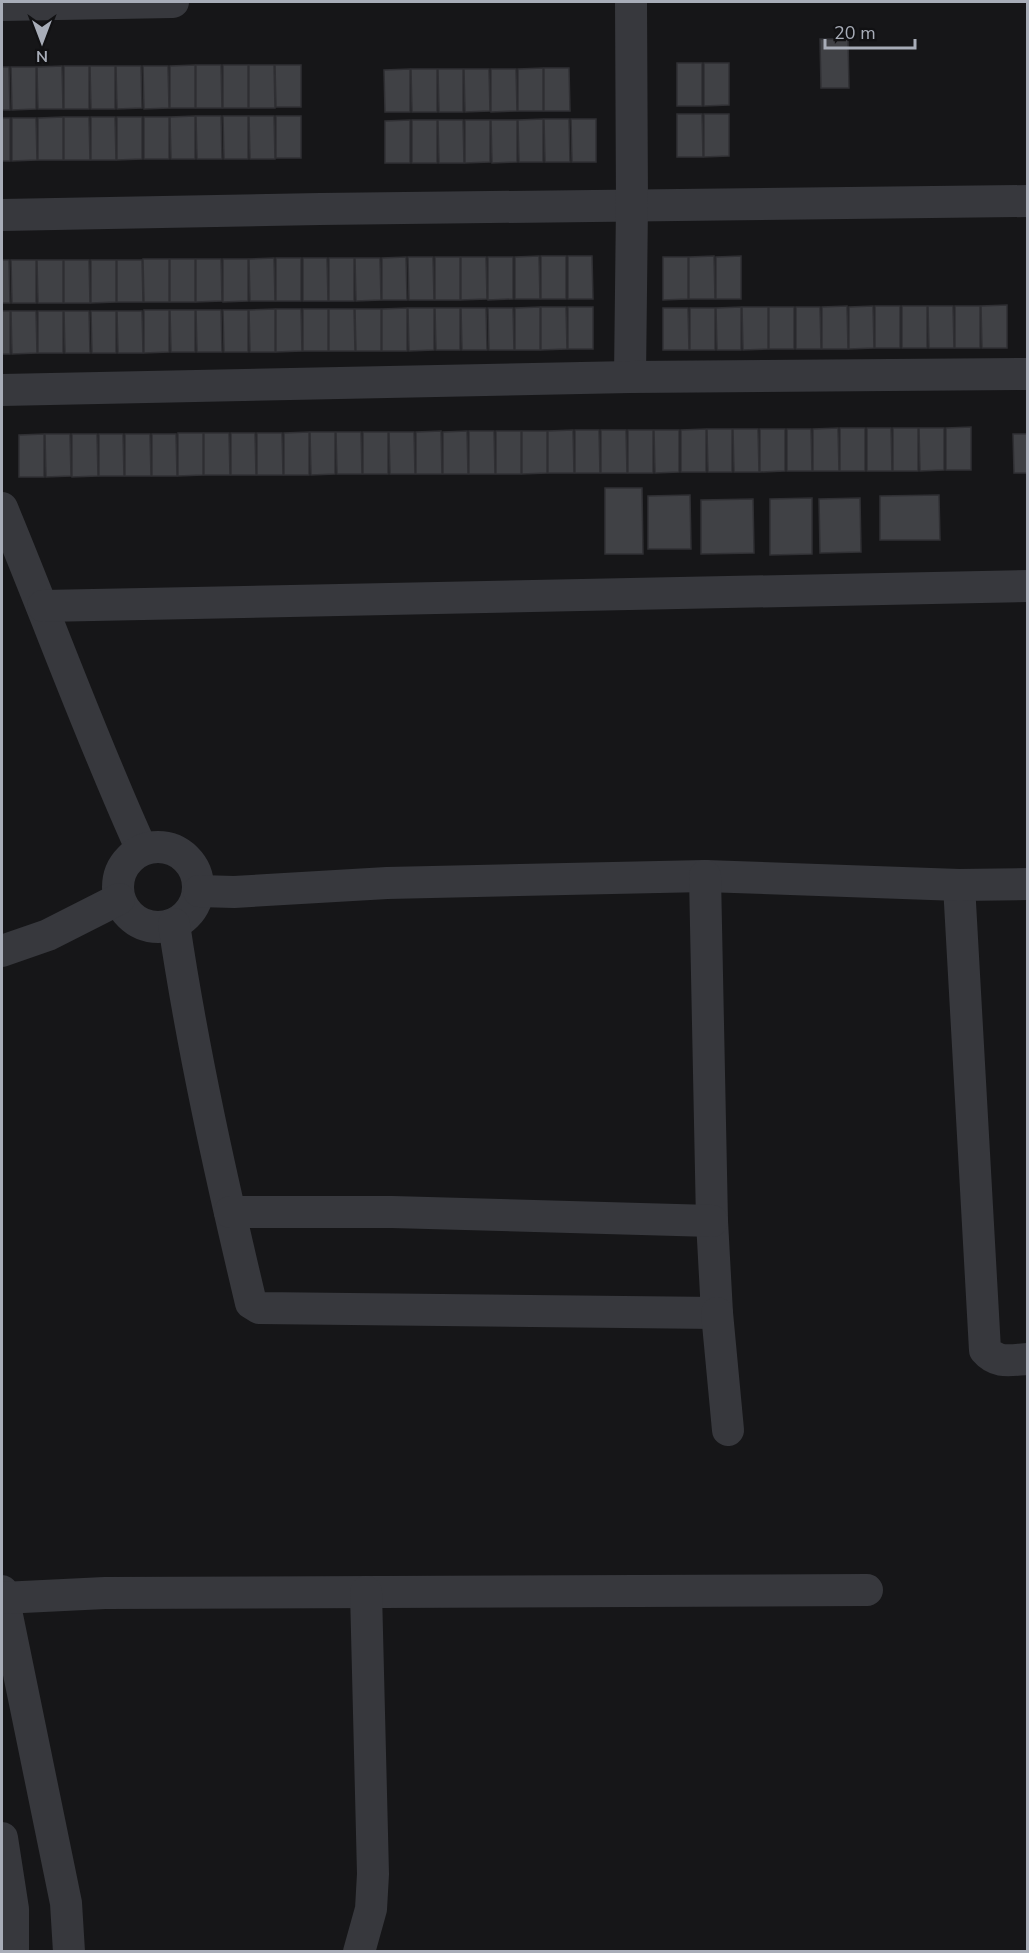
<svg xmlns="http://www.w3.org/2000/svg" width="1029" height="1953" font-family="'Nunito Sans',sans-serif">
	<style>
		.building { fill: #404145; stroke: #303034; stroke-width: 1.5 }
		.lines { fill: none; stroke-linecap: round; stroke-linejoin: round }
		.street { stroke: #37383d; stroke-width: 32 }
	</style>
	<rect width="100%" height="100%" fill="#161618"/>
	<g class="building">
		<path d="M820 39H848L849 88H821Z"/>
		<rect x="677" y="63" width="25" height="43"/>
		<path d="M704 63H729V105L704 106Z"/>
		<path d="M195 65V108H170V66Z"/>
		<path d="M196 65H221L222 108H196Z"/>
		<rect x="223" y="65" width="25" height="43"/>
		<path d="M249 65H274L275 108H249Z"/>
		<path d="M275 65H301V107H276Z"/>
		<path d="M62 66 63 109H38L37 67Z"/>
		<rect x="64" y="66" width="25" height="43"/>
		<path d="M90 66H115V109H91Z"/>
		<path d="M116 66H141L142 108 117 109Z"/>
		<path d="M143 66H168L169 108 144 109Z"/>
		<path d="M2 67H9L10 110H2Z"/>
		<path d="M11 67H36V109L12 110Z"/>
		<path d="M543 68V111H518V69Z"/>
		<path d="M544 68H569L570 111H544Z"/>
		<path d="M410 69V112H385L384 70Z"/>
		<path d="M411 69H437V112H412Z"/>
		<path d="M438 69H463V112H439Z"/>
		<path d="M464 69H489L490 111 465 112Z"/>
		<path d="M491 69H516L517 111 491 112Z"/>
		<path d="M677 114H702L703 157H677Z"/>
		<path d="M704 114H729V156L704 157Z"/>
		<path d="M195 116V159H171L170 117Z"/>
		<path d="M196 116H221L222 159H197Z"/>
		<path d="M223 116H248V159H224Z"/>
		<path d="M249 116H274L275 159H250Z"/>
		<rect x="276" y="116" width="25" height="42"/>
		<path d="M63 117V160H38V118Z"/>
		<path d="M64 117H89L90 160H64Z"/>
		<path d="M91 117H115L116 160H91Z"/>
		<path d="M117 117H142V159L117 160Z"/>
		<rect x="144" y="117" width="25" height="42"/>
		<rect x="2" y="118" width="8" height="43"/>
		<path d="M12 118H36L37 160 12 161Z"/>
		<path d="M543 119V162H519L518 120Z"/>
		<path d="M544 119H569L570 162H545Z"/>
		<path d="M571 119H596V162H572Z"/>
		<path d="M410 120V163H385V121Z"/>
		<rect x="412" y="120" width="25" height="43"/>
		<path d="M438 120H463L464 163H439Z"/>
		<path d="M465 120H490V162L465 163Z"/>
		<path d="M491 120H517V162L492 163Z"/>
		<path d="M539 256 540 299H515V257Z"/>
		<rect x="541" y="256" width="25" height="43"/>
		<path d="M568 256H592L593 299H568Z"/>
		<path d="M714 256 715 299H689V257Z"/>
		<path d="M741 256V299H716V257Z"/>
		<path d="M406 257 407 300H382V258Z"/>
		<path d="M408 257H433L434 300H409Z"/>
		<rect x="435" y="257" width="25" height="43"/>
		<path d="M461 257H486L487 299 461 300Z"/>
		<path d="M488 257H513V299L488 300Z"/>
		<path d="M663 257H688V299L663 300Z"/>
		<path d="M274 258 275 301H250L249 259Z"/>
		<rect x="276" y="258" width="25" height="43"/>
		<path d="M303 258H327L328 301H303Z"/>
		<rect x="329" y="258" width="25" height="43"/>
		<path d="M355 258H380L381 300 356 301Z"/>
		<path d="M143 259H169V302H144Z"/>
		<rect x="170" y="259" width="25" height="43"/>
		<path d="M196 259H221L222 301 196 302Z"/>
		<path d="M223 259H248V301L223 302Z"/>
		<path d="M2 260H9L10 303H2Z"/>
		<path d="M11 260H36V303H12Z"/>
		<path d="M37 260H63V303H38Z"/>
		<path d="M64 260H89L90 303H64Z"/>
		<path d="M91 260H116V302L91 303Z"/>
		<path d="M117 260H142L143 302H117Z"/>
		<path d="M1007 305V348H982L981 306Z"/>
		<path d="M847 306 848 349H822V307Z"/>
		<path d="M873 306 874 348 849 349V307Z"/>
		<rect x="875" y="306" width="25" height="42"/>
		<rect x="902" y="306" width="25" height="42"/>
		<path d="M928 306H953L954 348H929Z"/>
		<rect x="955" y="306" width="25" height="42"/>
		<path d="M540 307V350H515V308Z"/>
		<path d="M541 307H566L567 349 541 350Z"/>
		<rect x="568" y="307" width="25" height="42"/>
		<path d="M741 307V350H717L716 308Z"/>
		<path d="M742 307H768V349L743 350Z"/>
		<rect x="769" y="307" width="25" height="42"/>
		<path d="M796 307H820L821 349H796Z"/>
		<path d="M407 308V351H382V309Z"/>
		<path d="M408 308H434V350L409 351Z"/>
		<path d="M435 308H460V350H436Z"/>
		<path d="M461 308H486L487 350H462Z"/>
		<path d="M488 308H513L514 350H489Z"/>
		<path d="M663 308H688L689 350H663Z"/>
		<rect x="690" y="308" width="25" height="42"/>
		<path d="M275 309V352H250L249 310Z"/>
		<path d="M276 309H301L302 351 276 352Z"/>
		<rect x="303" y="309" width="25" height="42"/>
		<path d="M329 309H354L355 351H329Z"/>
		<path d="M355 309H381V351H356Z"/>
		<path d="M144 310H169V352L144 353Z"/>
		<path d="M170 310H195V352H171Z"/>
		<path d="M196 310H221L222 352H197Z"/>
		<path d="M223 310H248V352H224Z"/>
		<rect x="2" y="311" width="8" height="43"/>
		<path d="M11 311H36L37 353 12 354Z"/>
		<rect x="38" y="311" width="25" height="42"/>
		<path d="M64 311H89L90 353H65Z"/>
		<path d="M91 311H116V353H92Z"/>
		<path d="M117 311H142L143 353H118Z"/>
		<path d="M971 427V470H946V428Z"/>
		<path d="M838 428 839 471H813V429Z"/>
		<rect x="840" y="428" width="25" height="43"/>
		<path d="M867 428H891L892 471H867Z"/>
		<rect x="893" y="428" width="25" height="43"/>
		<path d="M919 428H944V470L920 471Z"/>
		<path d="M706 429V472H681V430Z"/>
		<path d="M707 429H732V472H708Z"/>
		<path d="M733 429H758L759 472H734Z"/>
		<path d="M760 429H785V471L760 472Z"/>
		<path d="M787 429H811L812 471H787Z"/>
		<path d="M573 430 574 473H548V431Z"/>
		<path d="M575 430H599L600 473H575Z"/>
		<path d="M601 430H626L627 473H601Z"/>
		<rect x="628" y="430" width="25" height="43"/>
		<path d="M654 430H679V472L655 473Z"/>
		<path d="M441 431 442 474H416V432Z"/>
		<path d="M467 431 468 474H443V432Z"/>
		<path d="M469 431H494L495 474H469Z"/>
		<rect x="496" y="431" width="25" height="43"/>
		<path d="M522 431H547V473L522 474Z"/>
		<path d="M309 432V475H284V433Z"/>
		<path d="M310 432H335V474L311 475Z"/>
		<path d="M336 432H361L362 474H337Z"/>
		<rect x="363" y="432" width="25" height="42"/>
		<path d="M389 432H414L415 474H390Z"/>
		<path d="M178 433H203V475L178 476Z"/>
		<path d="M204 433H229L230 475H204Z"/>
		<path d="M231 433H255L256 475H231Z"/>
		<path d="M257 433H282L283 475H257Z"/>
		<path d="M44 434V477H19V435Z"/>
		<path d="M45 434H70L71 476 46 477Z"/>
		<path d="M72 434H97L98 476 72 477Z"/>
		<path d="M99 434H123L124 476H99Z"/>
		<path d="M125 434H150L151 476H125Z"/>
		<path d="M152 434H176L177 476H152Z"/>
		<path d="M1013 434H1028V473H1014Z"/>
		<path d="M605 488H642L643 554H605Z"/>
		<path d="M690 495 691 549H648V496Z"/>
		<path d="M939 495 940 540H880V496Z"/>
		<path d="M812 498V554L770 555V499Z"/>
		<path d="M860 498 861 552 820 553 819 499Z"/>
		<path d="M753 499 754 553 701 554V500Z"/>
	</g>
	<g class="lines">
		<g class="street">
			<path d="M2 5 173 2"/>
			<path d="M2 215 320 209 1028 201"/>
			<path d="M630 377 632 205 631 2"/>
			<path d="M2 390 630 377 1028 374"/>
			<path d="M2 508C49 621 91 738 142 850"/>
			<path d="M43 606 1028 586"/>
			<circle cx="158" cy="887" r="40"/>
			<path d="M959 885 985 1350C997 1364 1010 1360 1028 1359"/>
			<path d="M199 891 234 892 387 883 705 876 959 885 1028 884"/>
			<path d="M174 924C193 1052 221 1177 251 1303L259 1308 717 1313 712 1221 705 876"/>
			<path d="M2 951 48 935 119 899"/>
			<path d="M230 1212H392L712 1221"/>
			<path d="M717 1313 728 1430"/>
			<path d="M2 1591 66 1903 69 1952"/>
			<path d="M2 1598 105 1593 867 1590"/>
			<path d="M2 1838 13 1909V1952"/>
			<path d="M359 1952 371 1909 373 1874 366 1592"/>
		</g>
	</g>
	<rect width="1029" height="1953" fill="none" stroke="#a8adb8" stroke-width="6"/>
	<g transform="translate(42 42) rotate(180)" stroke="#111113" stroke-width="4.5" paint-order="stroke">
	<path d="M0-4.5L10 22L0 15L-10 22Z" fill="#a8adb8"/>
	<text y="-9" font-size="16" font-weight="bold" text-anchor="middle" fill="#a8adb8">N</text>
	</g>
	<path d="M825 39v9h90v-9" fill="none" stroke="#a8adb8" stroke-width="3"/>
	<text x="834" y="39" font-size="18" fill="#a8adb8" stroke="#111113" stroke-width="4.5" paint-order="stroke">20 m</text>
</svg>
